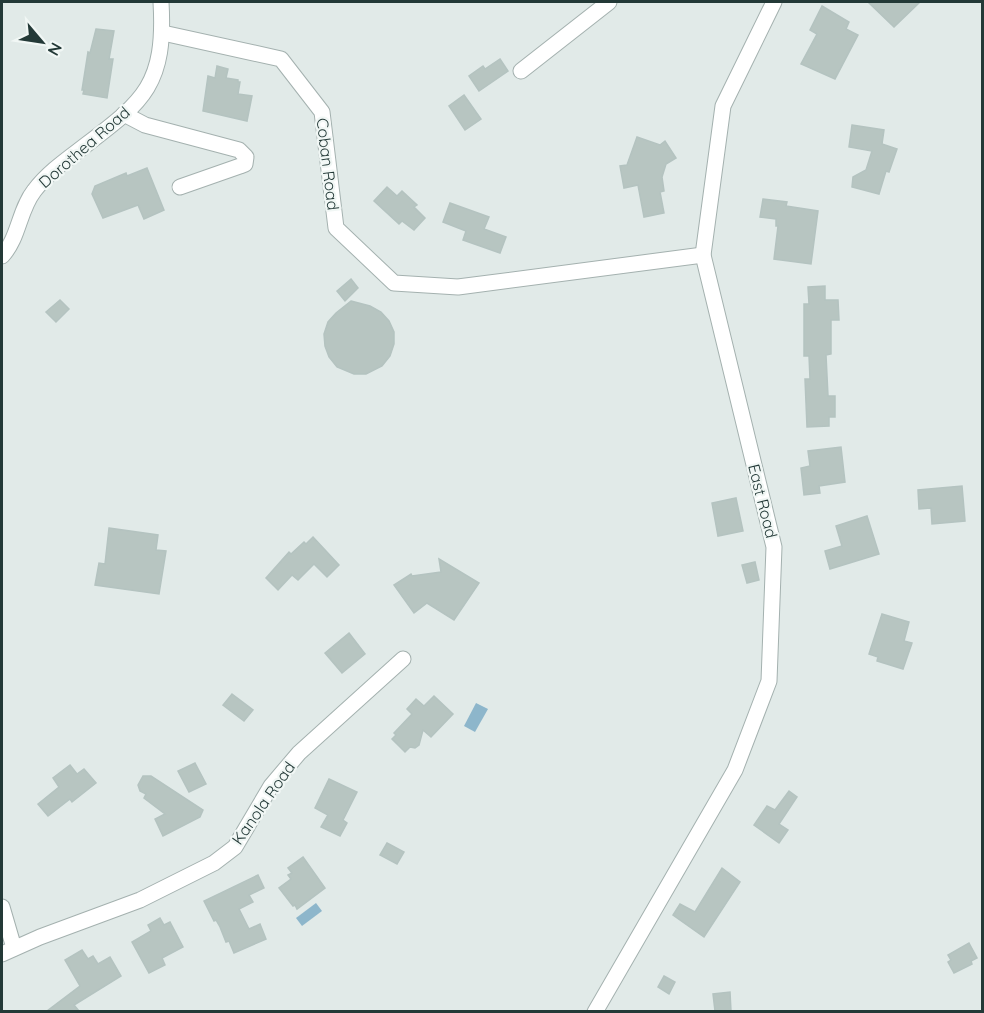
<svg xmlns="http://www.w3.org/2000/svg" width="984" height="1013" font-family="Quicksand,sans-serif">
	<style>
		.water { fill: #8db6cb }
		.building { fill: #b7c5c1; stroke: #b4c3c0; stroke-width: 1.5 }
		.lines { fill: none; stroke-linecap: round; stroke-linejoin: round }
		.minor-casing { stroke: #a4b1af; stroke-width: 17 }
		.minor { stroke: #fff; stroke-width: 15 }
		.labels { text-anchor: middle; stroke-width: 4.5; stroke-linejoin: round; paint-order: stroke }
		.street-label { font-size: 16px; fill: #233937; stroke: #f1f7f5 }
	</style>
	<rect width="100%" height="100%" fill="#e1eae8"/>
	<g class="water">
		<path d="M476 703 488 709 475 732 464 726Z"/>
		<path d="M316 903 322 911 302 926 296 918Z"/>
	</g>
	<g class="building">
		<path d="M868 2H920L894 27Z"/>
		<path d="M822 6 849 22 846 29 858 35 835 79 801 64 817 34 810 30Z"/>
		<path d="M96 29 114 31 109 59H113L107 98 83 94 84 90H82L88 52 90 53Z"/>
		<path d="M500 59 508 71 479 91 469 76 483 66 485 69Z"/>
		<path d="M217 66 228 69 226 78 238 80V82H240L238 94 252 96 247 121 203 111 208 76 215 78Z"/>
		<path d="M464 95 481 119 465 130 449 106Z"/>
		<path d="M852 125 884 130 882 144 897 149 889 172 886 171 879 194 852 187 853 177 866 170 872 151 849 147Z"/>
		<path d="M637 137 660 145 665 141 676 158 666 164 662 177 664 191 660 192 664 213 644 217 638 185 624 188 620 166 627 165Z"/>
		<path d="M147 168 164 210 144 219 138 205 103 218 92 194 95 186 126 173 127 176Z"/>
		<path d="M387 187 397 196 402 191 417 205 414 207 425 218 414 230 402 221 399 224 374 201Z"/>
		<path d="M763 199 787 202 786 206 818 211 811 264 774 259 778 226H776V219L760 217Z"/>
		<path d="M450 203 489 217 484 229 506 237 500 253 463 240 466 231 443 222Z"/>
		<path d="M351 279 358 288 345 301 337 291Z"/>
		<path d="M825 286V300H838L839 320H831V354L826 355 828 396H835V417H829V426L807 427 805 379H810L809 356H804V304H809L808 287Z"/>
		<path d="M60 300 69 309 56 322 46 312Z"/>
		<path d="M351 301 370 306 381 312 389 321 394 332V344L390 356 382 366 366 374H354L337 367 329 357 325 346 324 334 328 322 336 313Z"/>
		<path d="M841 447 845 482 819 486 820 493 804 495 801 468 810 466 808 451Z"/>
		<path d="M962 486 965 521 932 524 931 508 919 509 918 490Z"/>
		<path d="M736 498 743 531 718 536 712 503Z"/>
		<path d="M867 516 879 554 830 569 825 551 842 546 836 526Z"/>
		<path d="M109 528 158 535 156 550 166 551 159 594 95 585 99 563 105 564Z"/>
		<path d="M313 537 339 565 327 577 314 564 298 580 292 575 278 590 266 578 289 552 291 554 304 542 306 544Z"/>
		<path d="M439 559 479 583 454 620 427 603 414 613 394 585 411 574 412 576 441 572Z"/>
		<path d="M755 562 759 580 747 583 742 565Z"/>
		<path d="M882 614 909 622 904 641 912 643 903 669 877 661 878 657 869 654Z"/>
		<path d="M349 633 365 654 342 673 325 653Z"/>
		<path d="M232 694 253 710 244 721 223 705Z"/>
		<path d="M434 696 453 714 431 737 423 730 419 745 415 748 410 747 405 752 392 739 396 735 394 733 412 714 407 709 416 699 424 706Z"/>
		<path d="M195 763 206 784 189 792 178 771Z"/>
		<path d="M70 765 77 774 84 769 96 783 72 802 70 799 48 816 38 804 59 787 53 778Z"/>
		<path d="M143 776H151L203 810 200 817 163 836 155 819 165 814 144 798 146 794 140 791 138 785Z"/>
		<path d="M329 779 357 792 343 820 347 823 340 836 321 827 328 815 315 808Z"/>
		<path d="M789 791 797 797 779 824 788 830 779 843 754 825 767 806 775 810Z"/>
		<path d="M387 843 404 852 397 864 380 855Z"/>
		<path d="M303 857 325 888 297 909 295 905 293 906 279 888 291 879 288 875 292 873 288 868Z"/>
		<path d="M722 868 740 882 704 937 673 915 680 904 695 912Z"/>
		<path d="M258 875 264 888 249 895 253 902 239 909 249 929 260 924 266 939 234 953 229 941 226 942 220 927 216 920 214 921 204 901Z"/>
		<path d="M160 918 164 925 170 922 183 947 162 958 165 965 149 973 132 942 151 931 148 925Z"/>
		<path d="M969 943 977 958 971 961 972 964 954 973 948 962 951 960 948 955Z"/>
		<path d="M82 950 88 959 93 956 98 964 110 957 121 976 74 1005 79 1011H47L80 986 65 960Z"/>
		<path d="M664 976 675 982 669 994 658 987Z"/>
		<path d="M730 992 731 1011H715L713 994Z"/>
	</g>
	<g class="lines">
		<defs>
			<g id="minor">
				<path d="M163 33 281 59 322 112 336 228 394 283 458 287 703 255"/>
				<path d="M521 71 609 2"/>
				<path d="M124 114 145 125 239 150 246 157 245 164 240 166 180 187"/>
				<path d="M2 256C19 238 19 210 34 191 46 175 62 163 78 151 142 102 166 88 161 2"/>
				<path d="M2 907 14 948"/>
				<path d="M2 954 40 937 140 900 214 863 235 847 271 786 299 753 403 659"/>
				<path d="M595 1012 735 770 769 681 774 547 703 255 723 106 774 2"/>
			</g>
		</defs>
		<use href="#minor" class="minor-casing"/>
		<use href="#minor" class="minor"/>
	</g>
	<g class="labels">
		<g class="street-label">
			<text transform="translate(84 147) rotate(-41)" y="6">Dorothea Road</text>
			<text transform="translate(328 164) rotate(83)" y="6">Coban Road</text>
			<text transform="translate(763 501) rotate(76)" y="6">East Road</text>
			<text transform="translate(263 803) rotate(-55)" y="6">Kanola Road</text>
		</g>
	</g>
	<rect width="984" height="1013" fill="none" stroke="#233937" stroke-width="6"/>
	<g transform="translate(42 42) rotate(119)" stroke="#f1f7f5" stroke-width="4.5" paint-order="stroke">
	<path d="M0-4.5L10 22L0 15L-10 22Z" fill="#233937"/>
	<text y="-9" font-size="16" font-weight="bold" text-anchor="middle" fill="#233937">N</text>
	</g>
</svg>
